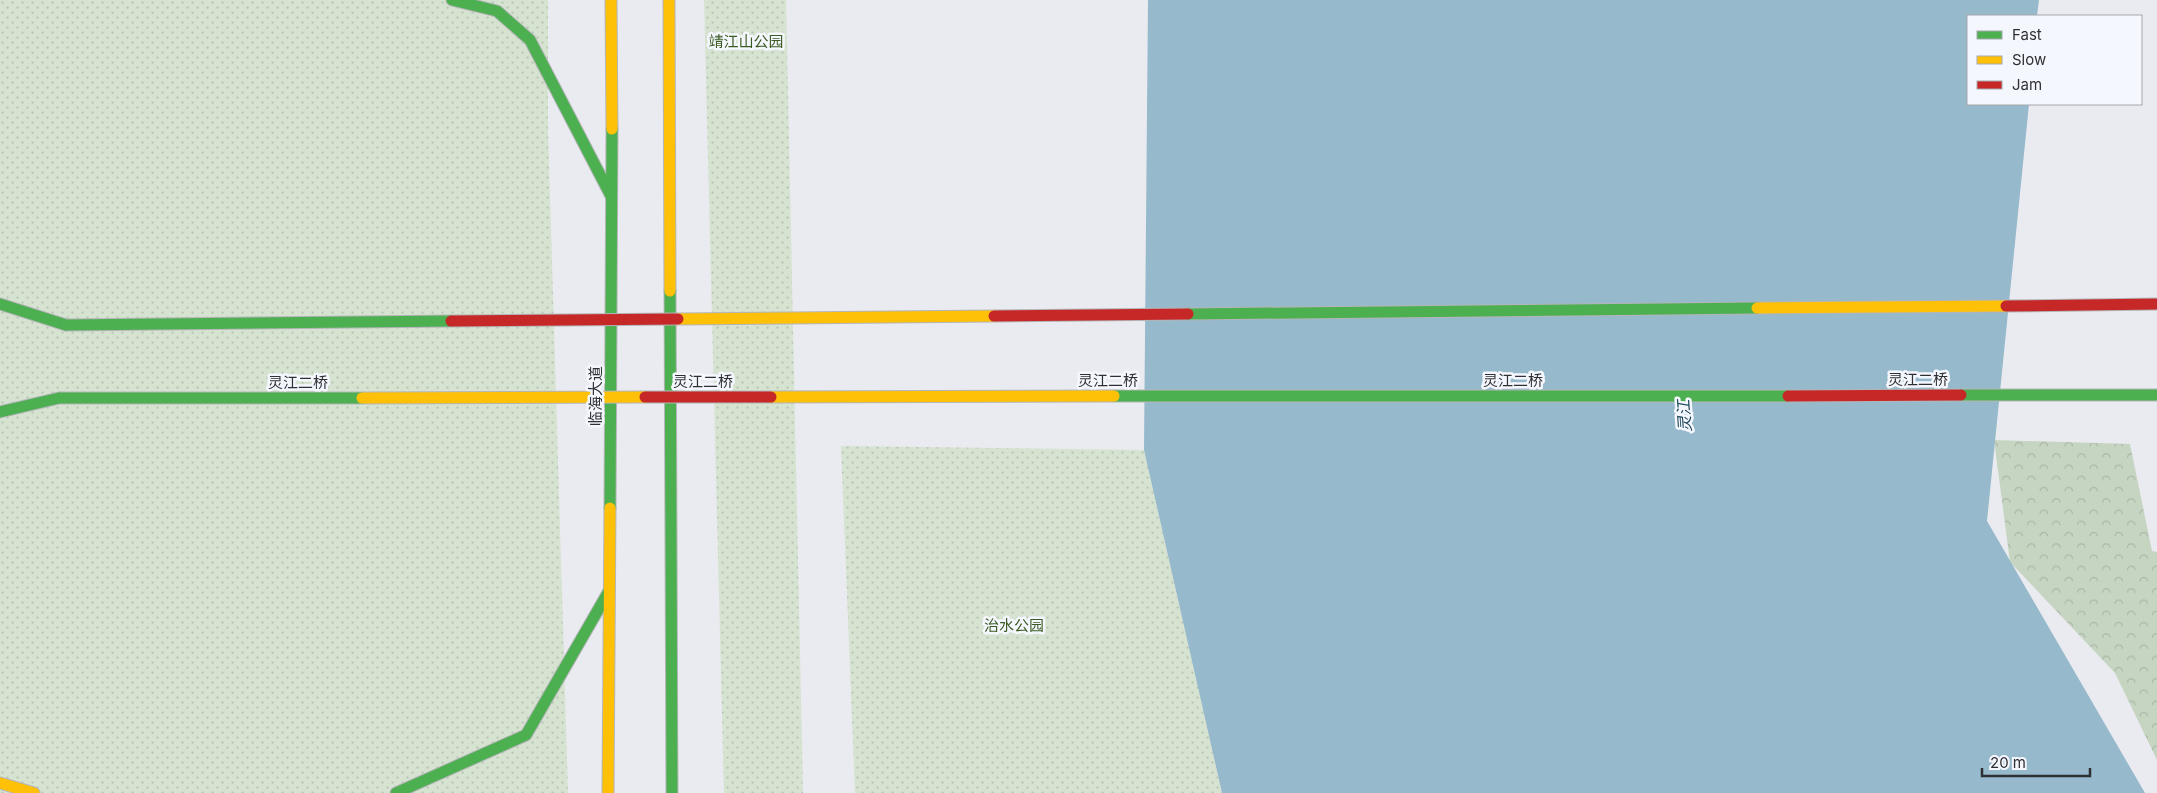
<svg xmlns="http://www.w3.org/2000/svg" width="2157" height="793" font-family="Inter,'Noto Sans SC',sans-serif">
	<style>
		.green { fill: url(#green-dots) }
		.forest { fill: url(#forest-crowns) }
		.water { fill: #96b9cb }
		.lines { fill: none; stroke-linecap: round; stroke-linejoin: round }
		.fast-casing { stroke: #b4b5b8; stroke-width: 13 }
		.slow-casing { stroke: #b4b5b8; stroke-width: 13 }
		.fast { stroke: #4caf50; stroke-width: 11 }
		.slow { stroke: #ffc107; stroke-width: 11 }
		.fast-bridge-casing { stroke: #b4b5b8; stroke-width: 13; stroke-linecap: butt }
		.slow-bridge-casing { stroke: #b4b5b8; stroke-width: 13; stroke-linecap: butt }
		.jam-bridge-casing { stroke: #b4b5b8; stroke-width: 13; stroke-linecap: butt }
		.fast-bridge { stroke: #4caf50; stroke-width: 11 }
		.slow-bridge { stroke: #ffc107; stroke-width: 11 }
		.jam-bridge { stroke: #c62828; stroke-width: 11 }
		.labels { text-anchor: middle; stroke-width: 5; stroke-linejoin: round; paint-order: stroke }
		.park-label { font-size: 15px; fill: #3a5b21; stroke: #f5f7fe }
		.street-label { font-size: 15px; fill: #2f3034; stroke: #f5f7fe }
		.water-label { font-size: 16px; font-style: italic; fill: #1b4658; stroke: #f5f7fe }
	</style>
	<defs>
		<pattern id="green-dots" width="8" height="8" patternUnits="userSpaceOnUse" patternTransform="scale(1.25)"><rect width="8" height="8" fill="#d6e3d1"/><path d="M2 2h.1M6 6h.1" fill="none" stroke="#b8c3b4" stroke-width="1.8" stroke-linecap="round"/></pattern>
		<pattern id="forest-crowns" width="20" height="18" patternUnits="userSpaceOnUse" patternTransform="scale(1.25)"><rect width="20" height="18" fill="#c6d5c1"/><path d="M2 6a3 3 0 1 1 6 0M12 15a3 3 0 1 1 6 0" fill="none" stroke="#aab7a6"/></pattern>
	</defs>
	<rect width="100%" height="100%" fill="#eaebf0"/>
	<g class="green">
		<path d="M0 0H548V130L568 793H0Z"/>
		<path d="M704 0H786L803 793H724Z"/>
		<path d="M841 446 1144 450 1222 793H855Z"/>
	</g>
	<path class="forest" d="M1994 440 2130 444 2152 551 2157 552V760L2115 673 2010 562Z"/>
	<path class="water" d="M1148 0H2039L2037 16H1968V104H2029L1987 521 2145 793H1222L1144 450Z"/>
	<g class="lines">
		<defs>
			<g id="fast">
				<path d="M452 0 497 11 530 40 611 196"/>
				<path d="M670 291 672 793"/>
				<path d="M0 304 66 325"/>
				<path d="M0 412 59 398"/>
				<path d="M610 508 612 129"/>
				<path d="M396 793 526 735 609 591"/>
			</g>
			<g id="slow">
				<path d="M611 0 612 129"/>
				<path d="M669 0 670 291"/>
				<path d="M0 783 34 793"/>
				<path d="M608 793 610 508"/>
			</g>
		</defs>
		<use href="#fast" class="fast-casing"/>
		<use href="#slow" class="slow-casing"/>
		<use href="#fast" class="fast"/>
		<use href="#slow" class="slow"/>
		<defs>
			<g id="fast-bridge">
				<path d="M1188 314 1757 308"/>
				<path d="M66 325 451 321"/>
				<path d="M1961 395H2157"/>
				<path d="M1114 396H1788"/>
				<path d="M59 398H362"/>
			</g>
			<g id="slow-bridge">
				<path d="M1757 308 2006 306"/>
				<path d="M678 319 994 316"/>
				<path d="M771 397 1114 396"/>
				<path d="M362 398 645 397"/>
			</g>
			<g id="jam-bridge">
				<path d="M2006 306 2157 304"/>
				<path d="M994 316 1188 314"/>
				<path d="M451 321 678 319"/>
				<path d="M1788 396 1961 395"/>
				<path d="M645 397H771"/>
			</g>
		</defs>
		<use href="#fast-bridge" class="fast-bridge-casing"/>
		<use href="#slow-bridge" class="slow-bridge-casing"/>
		<use href="#jam-bridge" class="jam-bridge-casing"/>
		<use href="#fast-bridge" class="fast-bridge"/>
		<use href="#slow-bridge" class="slow-bridge"/>
		<use href="#jam-bridge" class="jam-bridge"/>
	</g>
	<g class="labels">
		<g class="park-label">
			<text x="746" y="47">靖江山公园</text>
			<text x="1014" y="631">治水公园</text>
		</g>
		<g class="street-label">
			<text x="1918" y="385">灵江二桥</text>
			<text x="1108" y="386">灵江二桥</text>
			<text x="1513" y="386">灵江二桥</text>
			<text x="703" y="387">灵江二桥</text>
			<text x="298" y="388">灵江二桥</text>
			<text transform="translate(596 396) rotate(-90)" y="5">临海大道</text>
		</g>
		<g class="water-label">
			<text transform="translate(1684 416) rotate(-94)" y="6">灵江</text>
		</g>
	</g>
	<rect x="1967" y="15" width="175" height="90" fill="#f5f7fe" stroke="#a6a7ad"/>
	<rect x="1977" y="31" width="25" height="8" fill="#4caf50" stroke="#a6a7ad"/>
	<text x="2012" y="40" font-size="15" fill="#2f3034">Fast</text>
	<rect x="1977" y="56" width="25" height="8" fill="#ffc107" stroke="#a6a7ad"/>
	<text x="2012" y="65" font-size="15" fill="#2f3034">Slow</text>
	<rect x="1977" y="81" width="25" height="8" fill="#c62828" stroke="#a6a7ad"/>
	<text x="2012" y="90" font-size="15" fill="#2f3034">Jam</text>
	<path d="M1982 768v8h108v-8" fill="none" stroke="#2f3034" stroke-width="2.5"/>
	<text x="1990" y="768" font-size="15" fill="#2f3034" stroke="#f5f7fe" stroke-width="4" paint-order="stroke">20 m</text>
</svg>
